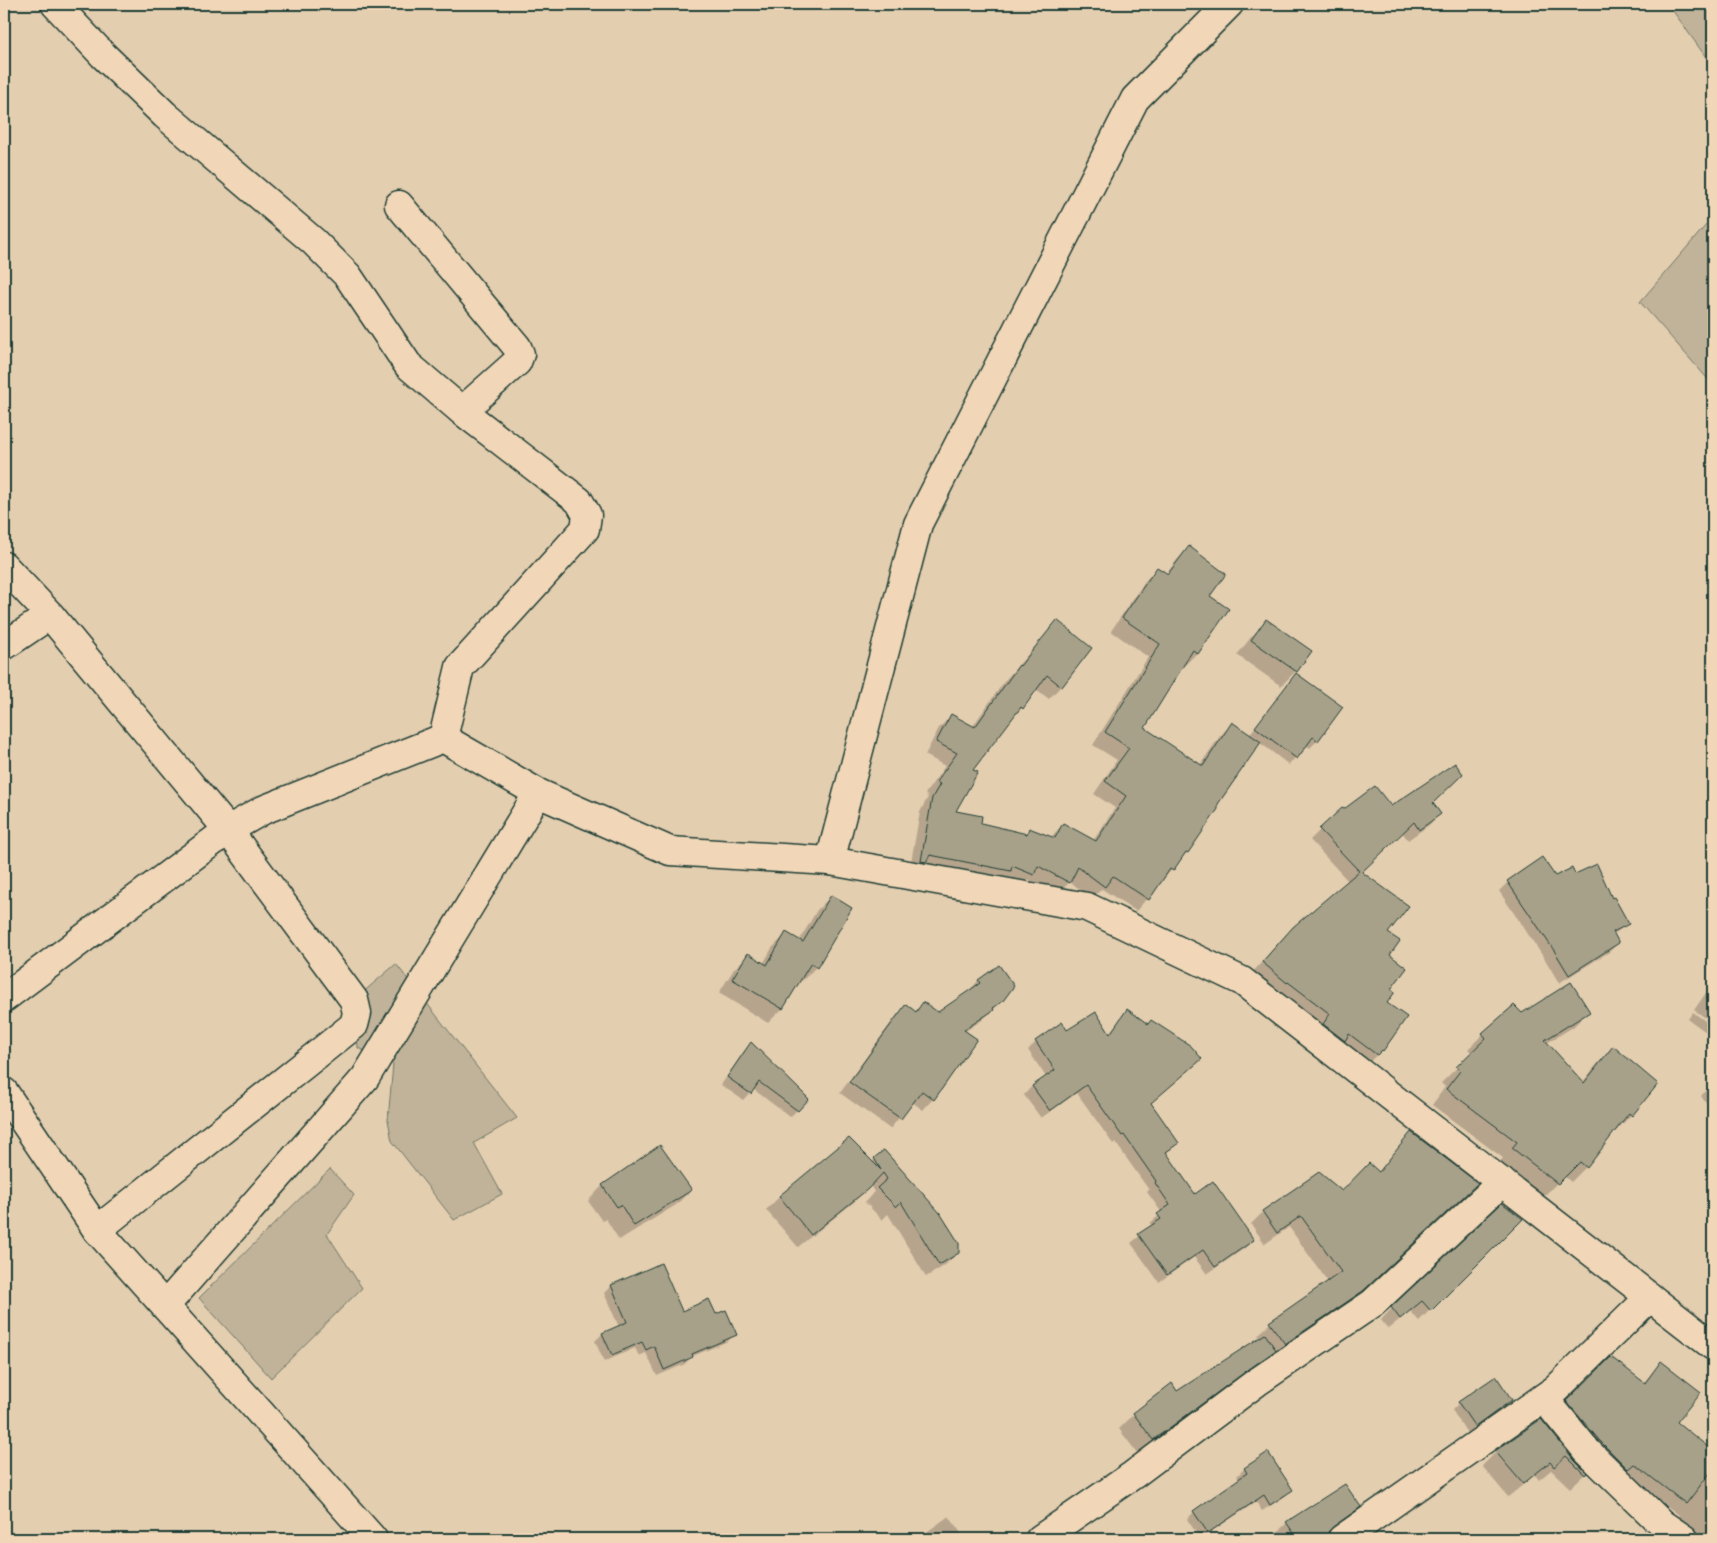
<svg xmlns="http://www.w3.org/2000/svg" width="1717" height="1543" font-family="Sriracha,sans-serif">
	<style>
		.green { fill: #c0b399; stroke: #707866 }
		.shadow { fill: #0003 }
		.building { fill: #a7a18a; stroke: #1f3d34 }
		.lines { fill: none; stroke-linecap: round; stroke-linejoin: round }
		.minor-casing { stroke: #1f3d34; stroke-width: 31 }
		.tertiary-casing { stroke: #1f3d34; stroke-width: 31 }
		.minor { stroke: #f1d7b8; stroke-width: 28 }
		.tertiary { stroke: #f1d7b8; stroke-width: 28 }
	</style>
	<rect width="100%" height="100%" fill="#e4ceb0"/>
	<filter id="ink" filterUnits="userSpaceOnUse"><feTurbulence type="fractalNoise" baseFrequency=".02" numOctaves="2"/><feDisplacementMap in="SourceGraphic" scale="10" xChannelSelector="R" yChannelSelector="G"/><feConvolveMatrix kernelMatrix="1 2 1 2 8 2 1 2 1" color-interpolation-filters="sRGB"/></filter>
	<g filter="url(#ink)">
		<g class="green">
			<path d="M1668 4H1713V67Z"/>
			<path d="M1713 217V385L1640 302Z"/>
			<path d="M396 964 517 1118 474 1143 502 1194 454 1220 392 1141 388 1120 393 1064 358 1048 354 1000Z"/>
			<path d="M330 1169 354 1195 327 1234 362 1288 271 1378 199 1298Z"/>
		</g>
		<g class="shadow">
			<path d="M1189 547 1209 596 1197 653 1185 665 1183 664 1144 728 1200 765 1220 736 1232 724 1249 735 1296 675 1341 707 1317 741 1310 748 1306 745 1289 765 1259 742 1216 804 1187 852 1136 911 1102 889 1092 898 1070 882 1056 895 1028 879 1021 887 909 873 920 812 928 797 925 794 945 766 925 755 939 728 951 716 972 727 1006 679 1057 622 1091 649 1061 686 1049 699 1036 689 1022 708 1010 720 971 770 954 812 979 824 1025 834 1030 830 1051 837 1063 824 1093 841 1115 808 1094 794 1117 760 1093 745 1148 657 1111 631 1145 581 1157 568 1166 574 1177 560Z"/>
			<path d="M1267 621 1310 652 1296 671 1281 686 1237 655 1252 636Z"/>
			<path d="M1432 803 1440 814 1429 825 1408 840 1402 832 1360 872 1387 933 1388 955 1389 990 1385 1003 1382 1050 1366 1065 1252 973 1282 939 1348 881 1310 840 1320 830 1391 808Z"/>
			<path d="M1575 875 1612 899 1628 923 1613 935 1618 943 1609 952 1559 983 1546 961 1499 891 1508 882Z"/>
			<path d="M831 896 816 967 802 981 800 979 782 1009 768 1023 719 993 734 969 748 955 763 964 772 948 786 934 799 941 817 910Z"/>
			<path d="M999 967 1002 1001 982 1020 964 1032 933 1099 923 1110 912 1102 890 1129 840 1093 896 1016 906 1006 915 1012 923 1004 938 1014 968 992 978 981Z"/>
			<path d="M1713 983V1023L1694 1010Z"/>
			<path d="M1128 1011 1150 1104 1178 1143 1165 1154 1195 1196 1253 1240 1245 1248 1207 1274 1194 1257 1159 1282 1131 1243 1152 1226 1150 1223 1162 1213 1147 1192 1149 1190 1115 1142 1113 1144 1077 1093 1041 1118 1024 1095 1032 1086 1046 1077 1028 1050 1036 1042 1067 1031 1108 1034Z"/>
			<path d="M1588 1012 1573 1027 1547 1043 1582 1083 1598 1063 1613 1048 1631 1115 1616 1131 1615 1129 1586 1167 1571 1182 1564 1176 1542 1198 1498 1164 1503 1158 1432 1105 1445 1087 1441 1083 1472 1053 1468 1049 1483 1034 1522 1015Z"/>
			<path d="M1693 1012 1713 1027V1037L1688 1019Z"/>
			<path d="M751 1044 797 1110 790 1117 753 1089 743 1100 721 1085 744 1051Z"/>
			<path d="M1713 1083V1111L1701 1096Z"/>
			<path d="M1411 1134 1464 1195 1350 1302 1272 1355 1271 1353 1260 1365 1138 1454 1119 1429 1134 1414 1177 1393 1261 1338 1258 1335 1270 1323 1328 1282 1289 1227 1265 1244 1251 1224 1263 1212 1342 1192 1378 1173Z"/>
			<path d="M849 1140 872 1162 875 1159 958 1253 944 1266 926 1277 888 1214 882 1220 865 1202 874 1192 870 1185 854 1202 798 1247 766 1210 779 1197Z"/>
			<path d="M660 1146 691 1190 676 1205 619 1240 606 1219 602 1221 588 1201 602 1186Z"/>
			<path d="M1521 1219 1419 1321 1410 1311 1388 1329 1381 1320 1392 1308Z"/>
			<path d="M660 1264 682 1313 716 1316 735 1334 728 1341 691 1357 685 1364 657 1376 646 1353 639 1356 635 1348 604 1362 595 1341 602 1334 619 1327 604 1293 611 1286Z"/>
			<path d="M1611 1358 1643 1383 1661 1363 1675 1423 1713 1452V1539H1690L1676 1519 1679 1515 1623 1473 1557 1412Z"/>
			<path d="M1495 1378 1511 1400 1504 1407 1467 1433 1452 1410 1459 1403Z"/>
			<path d="M1540 1420 1574 1462 1586 1473 1570 1488 1551 1470 1539 1480 1535 1475 1508 1497 1482 1466 1496 1452Z"/>
			<path d="M1268 1454 1291 1490 1284 1497 1262 1511 1256 1502 1200 1539 1187 1519 1194 1512 1240 1480 1237 1476 1244 1469Z"/>
			<path d="M1359 1507 1344 1522 1326 1534V1539H1273L1272 1537 1287 1523Z"/>
			<path d="M949 1516 965 1539H922L928 1531Z"/>
		</g>
		<g class="building">
			<path d="M1189 546 1226 574 1210 596 1229 609 1198 654 1193 650 1145 728 1203 766 1232 722 1261 742 1218 804V809L1188 853 1186 852 1173 871 1170 869 1149 900 1113 876 1105 887 1078 867 1070 883 1038 866 1034 875 1012 866 1011 871 930 855 926 862 921 861 932 798 940 784 936 782 957 753 936 742 951 714 975 727 1019 665 1020 666 1057 620 1092 648 1062 687 1047 675 1023 709 1021 707 973 770 978 772 956 811 982 816 981 823 1027 834 1029 828 1055 838 1063 823 1096 841 1126 796 1105 781 1129 748 1105 732 1160 644 1122 618 1157 567 1168 574Z"/>
			<path d="M1266 619 1312 651 1297 672 1251 640Z"/>
			<path d="M1296 673 1343 707 1318 741 1313 737 1297 759 1255 727Z"/>
			<path d="M1455 763 1463 774 1433 803 1441 814 1419 830 1414 822 1362 872 1409 906 1388 933 1400 941 1390 955 1407 968 1391 989 1395 992 1387 1003 1407 1017 1383 1051 1382 1050 1377 1055 1349 1034 1345 1041 1323 1024 1330 1014 1288 982 1287 983 1262 962 1293 927 1359 871 1319 829 1342 808 1344 809 1375 786 1391 806Z"/>
			<path d="M1542 857 1555 876 1572 868 1575 874 1597 864 1612 898 1614 897 1629 924 1613 932 1619 943 1569 975 1555 952 1507 881Z"/>
			<path d="M831 895 852 908 817 968 811 963 783 1009 732 979 748 953 767 965 786 932 803 942Z"/>
			<path d="M999 965 1014 986 1003 1001 993 1008 994 1010 964 1030 977 1039 934 1100 922 1091 901 1119 849 1082 906 1004 916 1012 923 1002 938 1012 980 983 978 980Z"/>
			<path d="M1571 982 1590 1012 1545 1040 1584 1083 1613 1046 1658 1084 1632 1116 1629 1113 1587 1168 1580 1162 1558 1184 1512 1148 1517 1142 1446 1089 1460 1071 1456 1067 1486 1038 1482 1033 1514 1005 1522 1013Z"/>
			<path d="M1127 1009 1148 1024 1151 1020 1191 1046 1202 1059 1151 1103 1179 1143 1166 1152 1195 1194 1213 1181 1254 1240 1215 1267 1203 1250 1167 1275 1138 1234 1161 1219 1157 1214 1170 1205 1155 1183 1156 1181 1124 1135 1122 1136 1086 1085 1050 1111 1032 1086 1055 1070 1035 1041 1062 1022 1067 1030 1096 1012 1110 1034Z"/>
			<path d="M751 1042 809 1099 798 1111 759 1082 751 1094 727 1077Z"/>
			<path d="M1411 1132 1478 1183 1363 1291 1285 1344 1269 1322 1341 1272 1301 1216 1277 1233 1262 1211 1319 1172 1342 1191 1369 1163 1379 1172Z"/>
			<path d="M849 1138 881 1170 874 1158 884 1150 940 1213 959 1243V1253L939 1265 901 1202 896 1207 877 1188 887 1179 883 1173 868 1189 811 1235 779 1196Z"/>
			<path d="M660 1145 692 1190 634 1226 621 1205 617 1207 602 1185Z"/>
			<path d="M1502 1203 1523 1219 1431 1311 1422 1301 1400 1319 1391 1307Z"/>
			<path d="M661 1263 682 1311 709 1299 716 1314 726 1310 737 1335 692 1354 693 1357 664 1370 654 1346 646 1350 642 1342 612 1355 602 1333 627 1322 611 1285Z"/>
			<path d="M1265 1334 1276 1350 1248 1370 1153 1440 1133 1413 1172 1383 1177 1391Z"/>
			<path d="M1611 1357 1645 1383 1661 1361 1701 1392 1677 1422 1713 1451V1469L1686 1504 1634 1464 1628 1469 1599 1440 1566 1401Z"/>
			<path d="M1496 1376 1512 1400 1475 1427 1458 1402Z"/>
			<path d="M1541 1419 1575 1461 1587 1473 1585 1475 1566 1456 1554 1467 1550 1462 1523 1484 1495 1451Z"/>
			<path d="M1268 1452 1293 1490 1270 1505 1264 1495 1208 1533 1193 1511 1247 1473 1244 1468Z"/>
			<path d="M1345 1484 1361 1507 1333 1527 1328 1532 1327 1539H1298L1286 1522Z"/>
		</g>
		<g class="lines">
			<defs>
				<g id="minor">
					<path d="M55 4 103 55 165 115 313 241 348 276 408 365 462 411 579 501 587 515 585 529 460 667 443 738"/>
					<path d="M399 205 517 347 520 354 517 362 462 411"/>
					<path d="M4 566 50 615 228 830 354 1000 357 1013 354 1025 97 1230 373 1539"/>
					<path d="M4 646 50 615"/>
					<path d="M4 1092 97 1230"/>
					<path d="M165 1306 365 1078 538 793"/>
					<path d="M1544 1398 1587 1451 1662 1524 1684 1539"/>
					<path d="M1040 1539 1133 1475 1257 1382 1373 1303 1502 1182"/>
					<path d="M1342 1539 1556 1389 1650 1297"/>
				</g>
				<g id="tertiary">
					<path d="M830 861 1087 907 1242 981 1713 1346"/>
					<path d="M4 998 228 830 263 810 443 738 538 793 670 851 830 861 918 524 1135 99 1229 4"/>
				</g>
			</defs>
			<use href="#minor" class="minor-casing"/>
			<use href="#tertiary" class="tertiary-casing"/>
			<use href="#minor" class="minor"/>
			<use href="#tertiary" class="tertiary"/>
		</g>
	</g>
	<rect width="1717" height="1543" fill="none" stroke="#f1d7b8" stroke-width="20"/>
	<rect x="10" y="10" width="1697" height="1523" fill="none" stroke="#1f3d34" stroke-width="2" filter="url(#ink)"/>
</svg>
